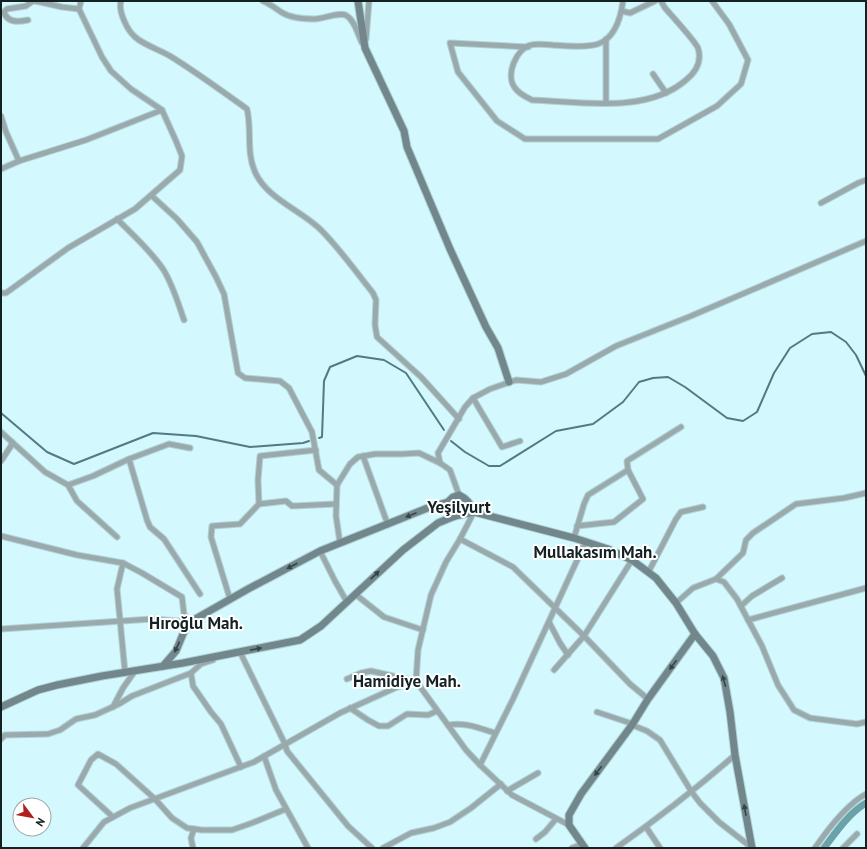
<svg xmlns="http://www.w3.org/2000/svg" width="867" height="849" font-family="'PT Sans',sans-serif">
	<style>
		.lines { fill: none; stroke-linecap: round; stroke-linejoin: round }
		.stream { stroke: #517b82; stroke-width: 2 }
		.canal { stroke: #6ba2aa; stroke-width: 7 }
		.street-casing { stroke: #b0d1d6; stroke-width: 7 }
		.secondary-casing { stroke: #b0d1d6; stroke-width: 9 }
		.street { stroke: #9aaaac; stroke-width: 5 }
		.secondary { stroke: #71878b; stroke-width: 7 }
		.oneway { fill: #344547 }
		.labels { text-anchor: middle; stroke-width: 4; stroke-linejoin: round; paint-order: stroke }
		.district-label { font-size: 17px; font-weight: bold; fill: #132123; stroke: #fff }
	</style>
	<rect width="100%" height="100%" fill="#d3f8fd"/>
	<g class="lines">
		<g class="stream">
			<path d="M1 413 47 452 74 464 153 433 196 436 250 447 303 443 309 441"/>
			<path d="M319 438 322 437 324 381 330 367 357 356 384 360 406 373 444 430"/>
			<path d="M451 441 465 452 489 466H500L556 431 593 424 623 402 639 382 653 378 668 377 685 387 727 418 743 421 757 412 774 373 790 348 812 334 831 332 846 342 856 355 866 376"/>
		</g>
		<path class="canal" d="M824 848C836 832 849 813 866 803"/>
		<defs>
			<g id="street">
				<path d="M121 1C118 11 127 30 135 37 144 45 160 50 170 56 196 72 222 91 247 109 252 130 246 152 255 172 267 199 301 210 321 230 340 249 356 272 373 293L376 300 375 325 377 337 421 377 459 419"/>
				<path d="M263 1C270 4 275 8 281 12 290 18 304 19 314 19 323 19 341 11 347 16 355 21 358 35 362 43"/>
				<path d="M623 1C621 16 615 38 598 44 585 48 566 46 552 45 546 45 537 43 531 45 516 49 505 75 515 88 519 94 526 97 532 100 581 102 647 114 686 80 696 72 702 61 698 48 695 41 672 16 665 8L661 1"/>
				<path d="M622 11 630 13 655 1"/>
				<path d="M28 20C19 22 7 23 4 12L7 9 26 6 33 1 40 2 62 7 79 9"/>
				<path d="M366 39 369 1"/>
				<path d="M528 47 450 43 458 72 497 121 525 139H658L717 106 741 84 748 60 729 24 712 1"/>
				<path d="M653 74 666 93"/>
				<path d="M606 103V39"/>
				<path d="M1 116 6 132 19 161"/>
				<path d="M1 169 19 161 86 140 162 110"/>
				<path d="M152 196 177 219 197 242 216 277 224 294 238 373 245 378 280 381 289 388 312 432 319 470 337 485"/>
				<path d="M821 203 858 183 866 180"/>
				<path d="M117 219C133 235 150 250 163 269 173 285 178 303 184 320"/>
				<path d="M1 293H6L68 248 135 209 180 170 182 156 176 141 162 110 131 89 111 71 102 57 79 9 81 1"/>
				<path d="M473 398 502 447 520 441"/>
				<path d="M1 432 45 472 68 485 77 501 117 537"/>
				<path d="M363 456 388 525"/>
				<path d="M129 459 147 520 150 527 164 539 200 594"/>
				<path d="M1 461 11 446 12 442"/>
				<path d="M68 485 93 476 129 459 169 444 190 448"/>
				<path d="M459 495 450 470 440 463 438 453 465 407 473 398 490 389 516 380 541 382 566 374 616 346 691 316 866 241"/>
				<path d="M259 504 258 480 260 456 316 450"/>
				<path d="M474 512 460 539 446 562 431 595 418 650 416 681 466 750 480 765 512 795 569 825"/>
				<path d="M577 526 614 522 643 499 628 470 627 461 681 427"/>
				<path d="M1 536 77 555 123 563 142 573 182 597 184 614 190 622 152 619 1 629"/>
				<path d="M574 538 584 504 588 495 628 470"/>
				<path d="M460 539 513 567 584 636 630 684 648 699"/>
				<path d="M340 543 336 516 337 485 350 464 358 457 375 454H402L419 453 440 463"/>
				<path d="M320 551 335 581 347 602"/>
				<path d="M123 563 117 589 125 672"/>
				<path d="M649 571 676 519 681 512 703 507"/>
				<path d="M716 579 743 553 746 540 753 533 796 504 844 498 866 493"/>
				<path d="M355 594 384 617 423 630"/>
				<path d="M230 599 211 537 212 526 240 524 259 504 286 501 292 506 336 504"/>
				<path d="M676 603 693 588 716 579 724 582 737 599 762 646 778 685 794 710 810 718 857 724 866 722"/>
				<path d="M741 606 752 596 782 578"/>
				<path d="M748 620 866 588"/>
				<path d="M549 622 560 643 568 655"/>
				<path d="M240 652 285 744 287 751 348 826 372 848"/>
				<path d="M213 660 201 664 191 673 193 686 211 712 221 724 241 767"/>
				<path d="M554 670 584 636 632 560"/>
				<path d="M347 679 361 673 371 671 415 681"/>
				<path d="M113 707 123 688 135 671"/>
				<path d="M350 708 368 720 379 726H388L407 714 428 715 437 711"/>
				<path d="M597 712 633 724"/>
				<path d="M448 725C465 722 479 728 495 733"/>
				<path d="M632 725 647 731 660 740 691 791 700 803 719 822 751 847"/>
				<path d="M1 739 5 735 48 734 60 730 76 719 95 715 119 704 132 696 191 673"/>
				<path d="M264 756 276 790 308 848"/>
				<path d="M480 765 513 699 586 541"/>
				<path d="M507 791 538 773"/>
				<path d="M113 817 78 785 91 760 98 754 116 764 155 799 172 818 187 828 202 830H232L252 823 286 809"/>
				<path d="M646 827 660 848"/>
				<path d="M536 839 545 832 556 819"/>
				<path d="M83 848 104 822 130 808 254 762 340 713 395 688 416 681"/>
				<path d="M193 848 191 838 194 829"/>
				<path d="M383 848 411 833 434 828 450 822 471 808 501 784"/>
				<path d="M572 848 582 844"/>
				<path d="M616 848C657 819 697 788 735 755"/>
				<path d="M815 848C828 829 846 805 866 794"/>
				<path d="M843 848 857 834"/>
			</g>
			<g id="secondary">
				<path d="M358 1 365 48 404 131 407 147 450 249 486 327 498 348 509 382"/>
				<path d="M455 516 449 513 448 502 453 497 459 495C467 499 470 503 474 512"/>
				<path d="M163 666 176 651 183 634 190 622 248 589 320 551 430 507 448 502"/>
				<path d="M1 707 38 690 57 685 102 676 183 663 300 640 321 626 403 550 438 523 455 516 474 512 574 538 608 549 632 560 656 578 676 603 695 634 713 656 724 678 730 712 735 755 752 848"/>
				<path d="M585 848 569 825V815L581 794 632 725 648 699 695 634"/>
			</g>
		</defs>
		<use href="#street" class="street-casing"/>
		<use href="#secondary" class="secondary-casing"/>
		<use href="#street" class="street"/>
		<use href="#secondary" class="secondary"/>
	</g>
	<defs><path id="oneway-solid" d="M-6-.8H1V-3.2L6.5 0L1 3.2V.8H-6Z"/></defs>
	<g class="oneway">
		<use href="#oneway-solid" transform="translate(411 515) rotate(158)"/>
		<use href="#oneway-solid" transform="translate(292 566) rotate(152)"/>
		<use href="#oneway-solid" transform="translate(375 575) rotate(-43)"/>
		<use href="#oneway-solid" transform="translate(177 647) rotate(115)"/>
		<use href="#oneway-solid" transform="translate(256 649) rotate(-11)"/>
		<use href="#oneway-solid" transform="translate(673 665) rotate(126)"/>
		<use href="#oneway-solid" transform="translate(724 681) rotate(-106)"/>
		<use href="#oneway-solid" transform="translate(598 771) rotate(127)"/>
		<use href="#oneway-solid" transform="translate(745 810) rotate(-100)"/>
	</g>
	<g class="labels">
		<g class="district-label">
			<text x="459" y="513">Yeşilyurt</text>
			<text x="595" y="558">Mullakasım Mah.</text>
			<text x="196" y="629">Hıroğlu Mah.</text>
			<text x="407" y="687">Hamidiye Mah.</text>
		</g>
	</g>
	<rect width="867" height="849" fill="none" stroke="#132123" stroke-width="4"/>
	<g transform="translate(32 817) rotate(122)"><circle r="19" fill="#ffffff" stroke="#a1a6a7"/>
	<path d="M0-3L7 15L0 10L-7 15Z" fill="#b01f1d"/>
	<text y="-6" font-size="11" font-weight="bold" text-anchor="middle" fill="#132123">N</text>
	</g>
</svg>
